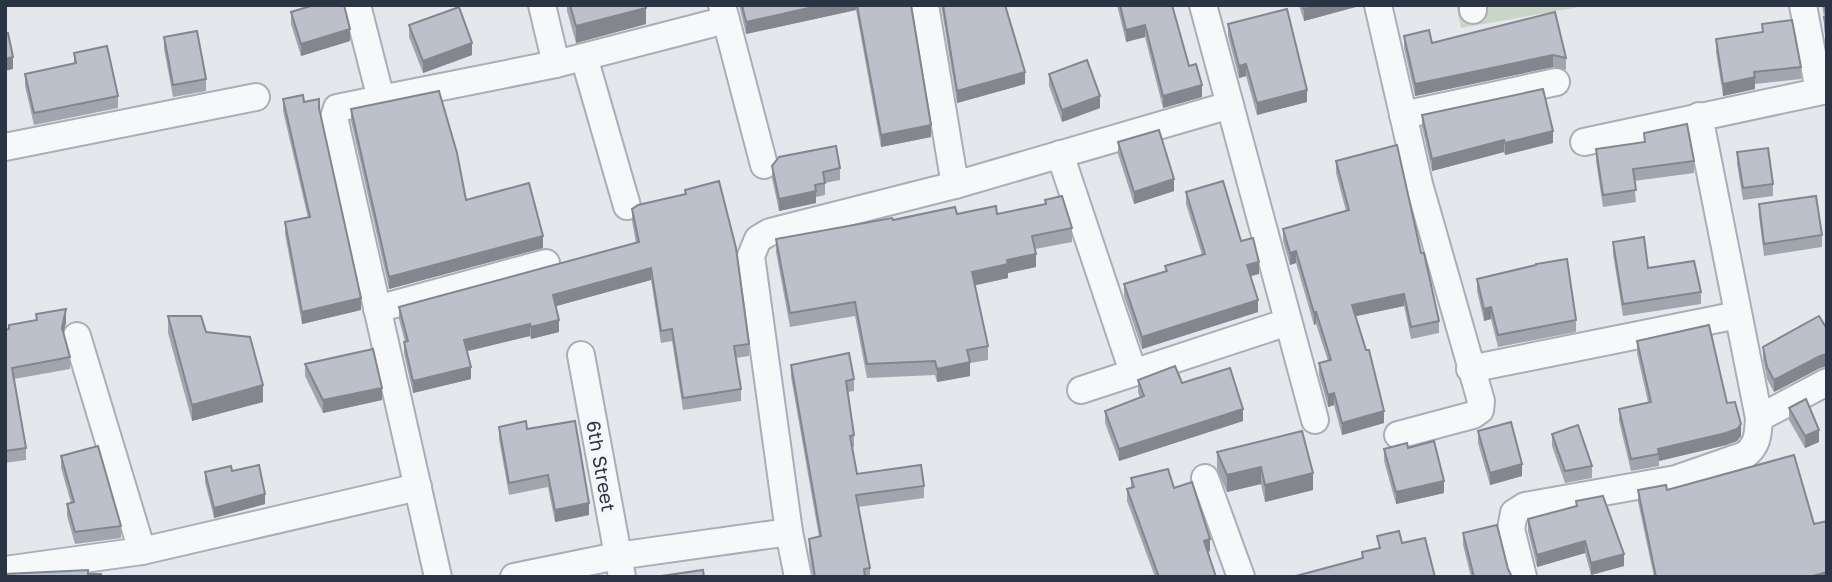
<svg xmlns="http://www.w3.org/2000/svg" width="1832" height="582" font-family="'Golos Text',sans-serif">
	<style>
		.green { fill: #c9d6c5 }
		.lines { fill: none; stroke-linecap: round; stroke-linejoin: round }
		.street-casing { stroke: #a9aeb7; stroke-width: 30 }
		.street { stroke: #f7f8fa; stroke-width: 26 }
		.wall { fill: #a1a5ae }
		.shaded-wall { fill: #83868d }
		.building { fill: #bbc0ca; stroke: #83868d; stroke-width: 2 }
		.labels { text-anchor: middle; stroke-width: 7; stroke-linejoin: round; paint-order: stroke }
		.street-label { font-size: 19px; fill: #2b3445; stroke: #f4f6f9 }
	</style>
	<rect width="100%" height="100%" fill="#e4e7ec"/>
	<path class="green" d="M1456 5H1590L1461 28Z"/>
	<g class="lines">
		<defs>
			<g id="street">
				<path d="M357 5 381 99 337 108 334 117 438 577"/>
				<path d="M542 5 556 64"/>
				<path d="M925 5 955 185"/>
				<path d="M1203 5 1315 420"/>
				<path d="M1378 5 1419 184 1481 401 1480 410 1473 415 1398 435"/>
				<path d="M1473 5V10"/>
				<path d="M1803 5 1819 91"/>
				<path d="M726 20 764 165"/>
				<path d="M584 57 627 206"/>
				<path d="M381 99 556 64 726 20 722 5"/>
				<path d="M1403 115 1556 82"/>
				<path d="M1584 142 1827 90"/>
				<path d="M5 147 256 97"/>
				<path d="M1060 154 1133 372"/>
				<path d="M377 309 546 263"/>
				<path d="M77 336 142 551"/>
				<path d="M581 355 622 577"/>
				<path d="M1470 369 1738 315"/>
				<path d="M1081 390 1288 322"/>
				<path d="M1759 418 1827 382"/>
				<path d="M1205 478 1241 577"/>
				<path d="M5 570 142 551 418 487"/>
				<path d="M514 577 617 556 789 532"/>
				<path d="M798 577 789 532 751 256 758 239 770 232 955 185 1230 105"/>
				<path d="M1523 577 1511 529 1514 513 1525 506 1676 479 1745 455C1758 445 1758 434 1759 418L1699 116"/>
			</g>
		</defs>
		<use href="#street" class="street-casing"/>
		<use href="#street" class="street"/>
	</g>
	<g class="wall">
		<path d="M567 5H646V24L576 43 567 11Z"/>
		<path d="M739 5H911L931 137 881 147 856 10 746 34Z"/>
		<path d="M941 5H1005L1025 84 957 103Z"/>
		<path d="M1117 5H1172L1189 66 1202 97 1163 108 1145 37 1126 42Z"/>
		<path d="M1299 5H1363L1304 21Z"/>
		<path d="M1822 5H1827V47L1824 29V17Z"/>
		<path d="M291 12 350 41 301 56 291 24Z"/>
		<path d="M1555 12 1566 58V70L1553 67 1415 96 1404 48V36L1432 43Z"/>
		<path d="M1228 24 1307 102 1257 115 1246 76 1239 78 1228 36Z"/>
		<path d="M1762 24 1801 67V79L1755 84V89L1723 96 1716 52V39L1762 32Z"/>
		<path d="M409 25 472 55 423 73 409 37Z"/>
		<path d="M164 37 206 79V91L173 97 164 49Z"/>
		<path d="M74 53 118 96V108L34 125 25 86V74L74 63Z"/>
		<path d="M1049 74 1100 108 1062 122 1049 86Z"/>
		<path d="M283 99 304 102 319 111 361 310 302 324 285 234V222L308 218 283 111Z"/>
		<path d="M351 109 466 200 543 248 389 289 351 121Z"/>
		<path d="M1422 115 1553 143 1505 155 1504 152 1432 171 1422 127Z"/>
		<path d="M1644 133 1694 161V173L1634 181 1636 202 1603 207 1596 161V149L1644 142Z"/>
		<path d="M1118 142 1174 191 1134 204 1118 154Z"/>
		<path d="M1737 152 1773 184V196L1743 200 1737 164Z"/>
		<path d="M1336 161 1421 253 1439 321V333L1411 339 1404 306 1356 316 1384 423 1342 435 1334 405 1328 407 1319 375V363L1328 361 1316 324 1314 325 1296 263 1290 265 1283 241V229L1346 211 1336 173Z"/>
		<path d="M772 166 840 168V180L825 183V195L816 197V203L779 211 772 178Z"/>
		<path d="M685 190 749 344V356L736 358 741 389V401L683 410 672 341 661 343 651 280 556 306 559 332 531 339 530 336 467 351 471 379 413 393 404 354V342H405L399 319V307L636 243 632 221V209L685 194Z"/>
		<path d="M1186 192 1241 241 1259 274 1250 276 1258 312 1142 349 1124 296V284L1165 271V266L1202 255 1186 204Z"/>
		<path d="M1045 200 1072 228V242L1035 249 1036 267 1008 273V278L975 285 988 346V360L970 363V376L937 382 935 375 867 378 855 316 790 327 776 252V239L893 220 957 214H997L1045 204Z"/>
		<path d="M1759 204 1822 235V247L1764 256 1759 216Z"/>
		<path d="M1613 242 1648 268 1701 292V304L1623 316 1613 254Z"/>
		<path d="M1477 279 1576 320V332L1498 347 1491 319 1484 321 1477 291Z"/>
		<path d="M36 314 66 322 63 333 70 357V369L14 379 26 448V460L5 463V330L9 329V325L36 320Z"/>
		<path d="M168 316 206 332 263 402 192 421 168 333Z"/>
		<path d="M1827 329V366L1820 368 1774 392 1767 379 1763 359V347Z"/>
		<path d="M1637 341 1727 403 1741 436 1737 441 1726 445 1659 461V466L1631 471 1619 421V409L1648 402 1637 353Z"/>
		<path d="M305 364 382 400 323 413 305 376Z"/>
		<path d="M791 365 854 379V391L848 392 854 435V447L852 448 857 474 924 486V498L858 507 870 568V577H813L809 551V539L819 537 791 377Z"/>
		<path d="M1138 380 1243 421 1119 461 1105 423V411L1140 398 1138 392Z"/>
		<path d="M1789 408 1819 442 1805 448 1789 420Z"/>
		<path d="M499 427 527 429 589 515 555 522 548 487 509 495 499 439Z"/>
		<path d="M1302 431 1313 490 1265 502 1261 484 1227 492 1217 469V452Z"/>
		<path d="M1478 431 1522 476 1490 485 1478 443Z"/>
		<path d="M1552 434 1592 466V478L1565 483 1552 446Z"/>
		<path d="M1408 448 1444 493 1396 504 1384 461V449Z"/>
		<path d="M61 456 121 526V538L75 544 67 516V504L71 503 61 468Z"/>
		<path d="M232 471 265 504 214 518 205 482V472Z"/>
		<path d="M1131 478 1174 488 1210 551 1208 552 1216 577H1155L1127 501V489L1131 488Z"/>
		<path d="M1638 490H1667L1814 524 1827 577H1654L1638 502Z"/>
		<path d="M1576 501 1624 566 1591 575 1585 553 1537 567 1528 531V519L1576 506Z"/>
		<path d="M1463 533 1508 569 1511 575 1513 577H1471L1463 545Z"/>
	</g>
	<g class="shaded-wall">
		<path d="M822 5H856V10L746 34V22Z"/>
		<path d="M1319 5H1363L1304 21V9Z"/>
		<path d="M646 8V24L576 43V26Z"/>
		<path d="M1145 25V37L1126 42V30Z"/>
		<path d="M350 29V41L301 56V44Z"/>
		<path d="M472 43V55L423 73V61Z"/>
		<path d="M1553 55V67L1415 96V84Z"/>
		<path d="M13 57V69L5 71V59Z"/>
		<path d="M1246 64V76L1239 78V66Z"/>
		<path d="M1025 72V84L957 103V91Z"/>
		<path d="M1755 77V89L1723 96V84Z"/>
		<path d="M1202 85V97L1163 108V96Z"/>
		<path d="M1307 90V102L1257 115V103Z"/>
		<path d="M1100 96V108L1062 122V110Z"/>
		<path d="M931 125V137L881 147V135Z"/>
		<path d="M1553 131V143L1505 155V143Z"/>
		<path d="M1504 140V152L1432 171V159Z"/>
		<path d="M1174 179V191L1134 204V192Z"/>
		<path d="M816 191V203L779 211V199Z"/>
		<path d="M543 236V248L389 289V277Z"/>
		<path d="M1296 251V263L1290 265V253Z"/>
		<path d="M1036 254V267L1008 273V278L972 286V272L1007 260Z"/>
		<path d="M1259 262V274L1247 277V265Z"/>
		<path d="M651 268V280L553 307V295Z"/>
		<path d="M1404 294V306L1352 317V305Z"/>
		<path d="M361 298V310L302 324V312Z"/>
		<path d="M1258 300V312L1142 349V337Z"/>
		<path d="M1491 307V319L1484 321V309Z"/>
		<path d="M66 309V322L62 340V328Z"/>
		<path d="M1316 312V324L1314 325V313Z"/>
		<path d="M559 320V332L531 339V327Z"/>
		<path d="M530 324V336L464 352V340Z"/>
		<path d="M1827 354V366L1820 368 1774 392V380L1820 356Z"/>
		<path d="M970 362V376L937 382V369Z"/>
		<path d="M471 367V379L413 393V381Z"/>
		<path d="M263 385V402L192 421V405Z"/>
		<path d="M382 388V400L323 413V400Z"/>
		<path d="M1334 393V405L1328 407V395Z"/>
		<path d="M1243 409V421L1119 461V449Z"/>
		<path d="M1384 411V423L1342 435V423Z"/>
		<path d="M1741 424V436L1737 441 1726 445 1659 461 1658 449Z"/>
		<path d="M1819 430V442L1805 448V436Z"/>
		<path d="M1522 464V476L1490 485V473Z"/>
		<path d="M1261 467V484L1227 492V475Z"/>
		<path d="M1313 473V490L1265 502V485Z"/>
		<path d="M1444 481V493L1396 504V492Z"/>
		<path d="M265 494V504L214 518V508Z"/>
		<path d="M589 503V515L555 522V510Z"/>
		<path d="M1210 539V551L1204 553V541Z"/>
		<path d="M1585 541V553L1537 567V555Z"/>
		<path d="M1624 554V566L1591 575V563Z"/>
		<path d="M1827 572V577H1809Z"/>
	</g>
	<g class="building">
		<path d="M314 5H344L350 29 301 44 291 12Z"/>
		<path d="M570 5H646V8L576 26Z"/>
		<path d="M742 5H822L746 22Z"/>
		<path d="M857 5H911L931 125 881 135Z"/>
		<path d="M943 5H1005L1025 72 957 91Z"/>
		<path d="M1120 5H1172L1189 66 1196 64 1202 85 1163 96 1145 25 1126 30Z"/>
		<path d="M1303 5H1319L1304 9Z"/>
		<path d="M1824 5H1827V35L1824 17H1827Z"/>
		<path d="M459 7 472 43 423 61 409 25Z"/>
		<path d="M1287 9 1307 90 1257 103 1246 64 1239 66 1228 24Z"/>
		<path d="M1555 12 1566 58 1553 55 1415 84 1404 36 1429 30 1432 43Z"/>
		<path d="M1792 20 1801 67 1754 72 1755 77 1723 84 1716 39 1763 32 1762 24Z"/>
		<path d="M197 31 206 79 173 85 164 37Z"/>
		<path d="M5 33H8L13 57 5 59Z"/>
		<path d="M107 46 118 96 34 113 25 74 76 63 74 53Z"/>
		<path d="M1087 60 1100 96 1062 110 1049 74Z"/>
		<path d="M1543 89 1553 131 1505 143 1504 140 1432 159 1422 115Z"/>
		<path d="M439 91 457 153 466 200 529 183 543 236 389 277 351 109Z"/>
		<path d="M303 95 304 102 319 99V108L361 298 302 312 285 222 310 217 283 99Z"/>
		<path d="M1687 124 1694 161 1633 169 1636 190 1603 195 1596 149 1645 142 1644 133Z"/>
		<path d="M1159 130 1174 179 1134 192 1118 142Z"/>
		<path d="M1397 145 1421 253H1424L1439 321 1411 327 1404 294 1352 305 1366 350H1369L1384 411 1342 423 1334 393 1328 395 1319 363 1331 360 1316 312 1314 313 1296 251 1290 253 1283 229 1349 210 1336 161Z"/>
		<path d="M836 146 840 168 823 172 825 183 815 185 816 191 779 199 772 166 779 157Z"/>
		<path d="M1768 148 1773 184 1743 188 1737 152Z"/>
		<path d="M719 181 736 248 749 344 734 346 741 389 683 398 672 329 661 331 651 268 553 295 559 320 531 327 530 324 464 340 471 367 413 381 404 342 408 341 399 307 639 242 632 209 638 205 686 194 685 190Z"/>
		<path d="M1223 181 1241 241 1253 238 1259 262 1247 265 1258 300 1142 337 1124 284 1167 271 1165 266 1205 254 1186 192Z"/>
		<path d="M1062 196 1072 228 1032 236 1036 254 1007 260 1008 264 972 272 988 346 967 350 970 362 937 369 935 361 867 364 855 302 790 313 776 239 892 218 893 220 955 207 957 214 996 206 997 214 1046 204 1045 200Z"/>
		<path d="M1816 196 1822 235 1764 244 1759 204Z"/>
		<path d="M1644 237 1648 268 1694 261 1701 292 1623 304 1613 242Z"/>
		<path d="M1567 259 1576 320 1498 335 1491 307 1484 309 1477 279 1536 265V264Z"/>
		<path d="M66 309 62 328 70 357 12 368 26 448 5 451V330L9 329V325L37 320 36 314Z"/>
		<path d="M168 316H201L206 332 250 337 263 385 192 405Z"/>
		<path d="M1819 316 1827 329V354L1820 356 1774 380 1767 367 1763 347Z"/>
		<path d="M1709 325 1727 403 1735 402 1741 424 1737 429 1726 433 1658 449 1659 454 1631 459 1619 409 1651 402 1637 341Z"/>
		<path d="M373 349 382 388 323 400 305 364Z"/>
		<path d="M849 353 854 379 846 381 854 435 850 436 857 474 921 465 924 486 856 495 870 568 864 569 865 577H815L809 539 821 536 791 365Z"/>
		<path d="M1175 366 1182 383 1230 368 1243 409 1119 449 1105 411 1144 396 1138 380Z"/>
		<path d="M1806 399 1819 430 1805 436 1789 408Z"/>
		<path d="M526 421 527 429 575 421 589 503 555 510 548 475 509 483 499 427Z"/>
		<path d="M1511 422 1522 464 1490 473 1478 431Z"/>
		<path d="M1578 425 1592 466 1565 471 1552 434Z"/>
		<path d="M1302 431 1313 473 1265 485 1261 467 1227 475 1217 452Z"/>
		<path d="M1434 441 1444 481 1396 492 1384 449 1407 443 1408 448Z"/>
		<path d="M98 446 121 526 75 532 67 504 74 502 61 456Z"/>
		<path d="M1794 455 1814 524 1827 521V572L1809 577H1656L1638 490 1666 485 1667 490Z"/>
		<path d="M259 465 265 494 214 508 205 472 231 466 232 471Z"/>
		<path d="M1168 469 1174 488 1192 482 1210 539 1204 541 1216 577H1159L1127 489 1134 487 1131 478Z"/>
		<path d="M1603 496 1624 554 1591 563 1585 541 1537 555 1528 519 1577 506 1576 501Z"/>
		<path d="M1497 525 1508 569 1511 575 1513 577H1474L1463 533Z"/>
		<path d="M1399 531 1402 543 1425 538 1435 577H1292L1363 558 1362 552 1380 548 1377 536Z"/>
		<path d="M88 570V574H101V577H5V574Z"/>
		<path d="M703 570 704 577 661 576Z"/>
	</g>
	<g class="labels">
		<g class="street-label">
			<text transform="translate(601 466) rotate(80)" y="7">6th Street</text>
		</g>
	</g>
	<rect width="1832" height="582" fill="none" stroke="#2b3445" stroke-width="14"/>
</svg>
